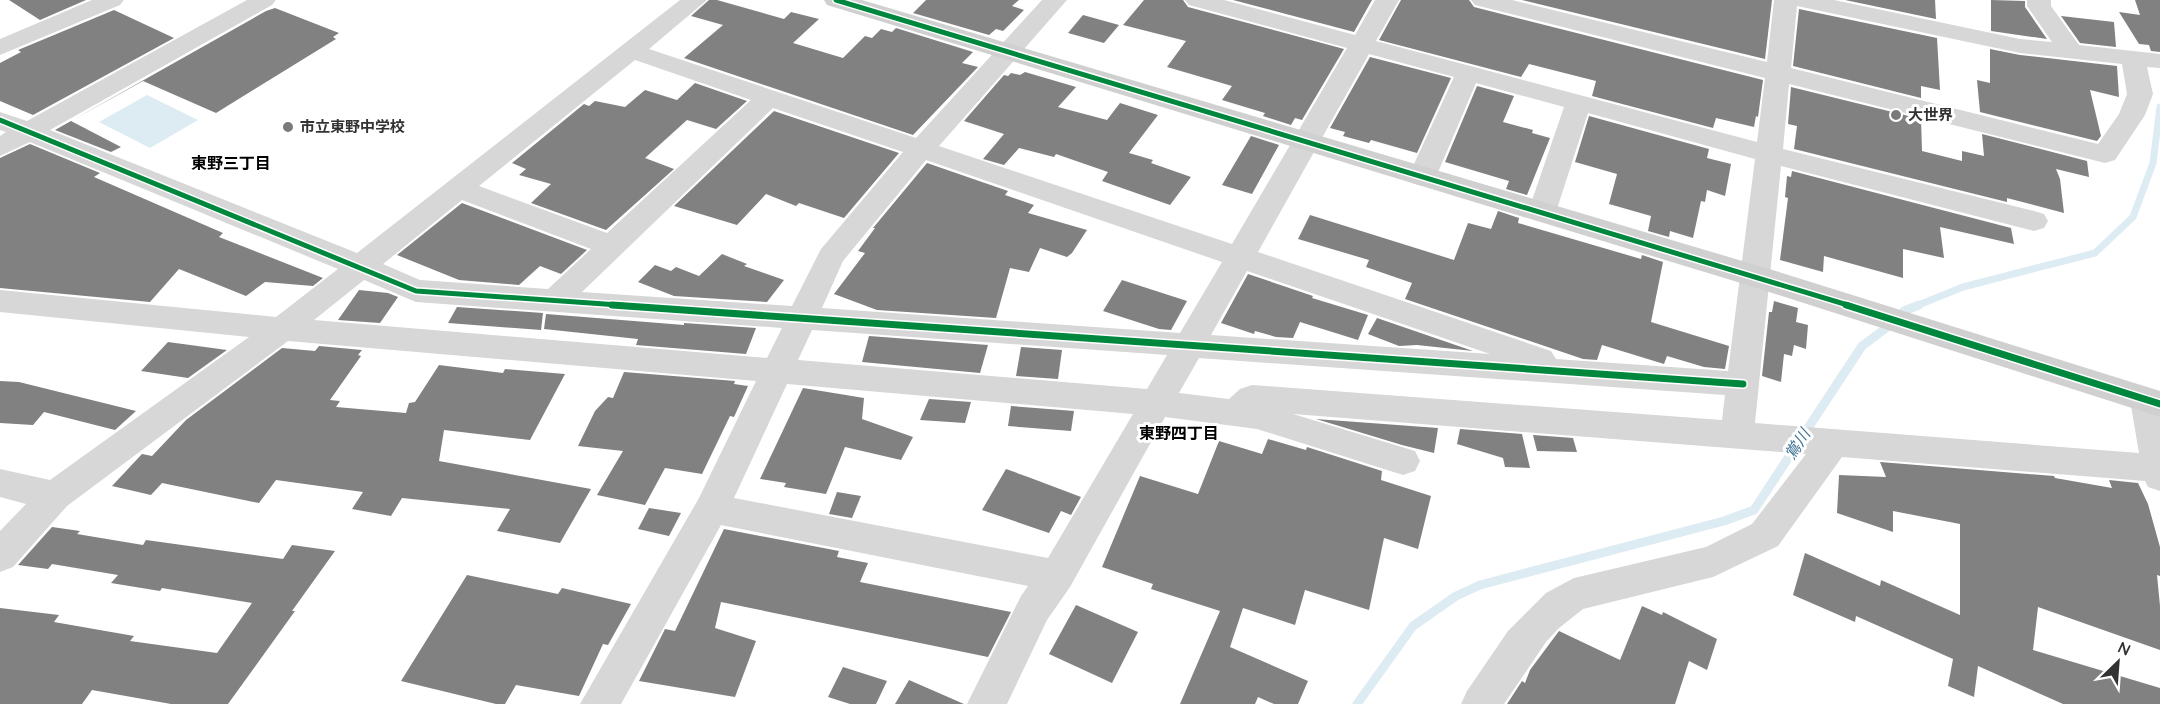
<svg xmlns="http://www.w3.org/2000/svg" width="2160" height="704" font-family="Quicksand,'Noto Sans JP',sans-serif">
	<style>
		.water { fill: #ddebf3 }
		.lines { fill: none; stroke-linecap: round; stroke-linejoin: round }
		.stream-far1 { stroke: #ddebf3; stroke-width: 7 }
		.stream { stroke: #ddebf3; stroke-width: 9 }
		.building { fill: #818181 }
		.street { fill: #d7d7d7; fill-rule: evenodd }
		.secondary { fill: #d0d0d0; fill-rule: evenodd }
		.cycleway-far1-casing { stroke: #fff; stroke-width: 8 }
		.cycleway-casing { stroke: #fff; stroke-width: 10 }
		.cycleway-far1 { stroke: #00873e; stroke-width: 5 }
		.cycleway { stroke: #00873e; stroke-width: 7 }
		.poi-dot { fill: #7a7a7a; stroke: #fff; stroke-width: 2 }
		.labels { text-anchor: middle; stroke-width: 6; stroke-linejoin: round; paint-order: stroke }
		.poi-label { font-size: 15px; font-weight: bold; fill: #333; stroke: #fff; text-anchor: start }
		.neighbourhood-label { font-size: 16px; font-weight: bold; fill: #000; stroke: #fff }
		.water-label { font-size: 16px; font-style: italic; fill: #3f7597; stroke: #fff }
	</style>
	<rect width="100%" height="100%" fill="#fff"/>
	<path class="water" d="M147 95 198 120 150 148 99 122Z"/>
	<g class="lines">
		<path class="stream-far1" d="M1916 306 1963 287 2095 253 2133 217 2153 163 2160 107"/>
		<path class="stream" d="M1357 704 1413 626 1456 596 1480 585 1724 521 1754 510 1862 346 1901 317 1904 311 1919 305"/>
	</g>
	<g class="building">
		<path d="M9 0H86L40 20Z"/>
		<path d="M709 0H717L784 19 791 12 819 19 793 43 843 58 865 36 872 38 881 29 892 32 896 28 973 52 962 63 978 67 913 135 684 58 723 25 691 16Z"/>
		<path d="M926 0H1019L1012 6 1024 10 1003 31 996 29 989 35 913 13Z"/>
		<path d="M1144 0H1183L1188 7 1344 49 1302 120 1295 118 1291 125 1263 116 1265 113 1222 100 1232 86 1167 67 1186 41 1123 25Z"/>
		<path d="M1233 0H1372L1354 32Z"/>
		<path d="M1401 0H1469L1474 7 1763 80 1758 117 1756 116 1754 127 1716 118 1713 128 1592 96 1596 81 1529 64 1521 77 1379 40Z"/>
		<path d="M1522 0H1772L1765 59Z"/>
		<path d="M1845 0H1935L1936 19Z"/>
		<path d="M1991 0 2025 1V7L2047 39 1991 31Z"/>
		<path d="M2135 0H2160V52L2151 51 2149 45 2139 44 2119 12 2140 15Z"/>
		<path d="M275 8 339 33 333 37 336 39 216 113 143 81 71 121 121 147 111 152 55 130 266 11Z"/>
		<path d="M1799 9 1937 38 1940 90 1921 86V98L1793 66Z"/>
		<path d="M114 10 174 38 33 115 0 101V63L21 52 18 50Z"/>
		<path d="M1083 15 1119 25 1104 43 1068 33Z"/>
		<path d="M2061 16 2114 22 2116 47 2080 43Z"/>
		<path d="M1990 49 2020 55 2117 66 2119 97 2090 90 2101 136 2097 141 1980 112 1977 80 1990 83Z"/>
		<path d="M1370 57 1451 78 1417 153 1371 140 1369 143 1343 136 1345 132 1330 128Z"/>
		<path d="M1025 72 1076 87 1058 107 1107 120 1120 103 1158 115 1129 153 1153 160 1151 163 1191 177 1170 205 1102 181 1108 172 1056 154 1054 157 1019 148 1004 165 983 159 1004 134 964 121 1004 75 1008 76 1011 73 1020 75Z"/>
		<path d="M695 83 747 101 716 129 687 120 645 158 674 169 606 230 531 203 551 184 519 175 526 169 512 163 584 104 589 106 595 101 625 107 645 90 677 100Z"/>
		<path d="M1477 86 1514 96 1503 122 1533 130 1532 133 1550 138 1527 195 1506 189 1509 181 1445 162Z"/>
		<path d="M1791 87 1921 119 1922 151 1962 161V151L1984 156 1982 134 2087 161 2089 177 2056 169 2060 179 2064 213 2007 198V202L1794 149 1797 126 1788 124Z"/>
		<path d="M774 111 899 153 844 218 799 203 796 206 766 194 737 225 674 206Z"/>
		<path d="M1589 116 1709 149 1707 158 1731 164 1725 196 1707 190 1705 202 1701 201 1693 238 1670 231 1669 237 1648 231 1651 216 1609 204 1617 174 1575 162Z"/>
		<path d="M1251 136 1279 145 1252 194 1222 185Z"/>
		<path d="M30 144 100 173 94 177 223 233 219 237 323 278 313 286 265 282 246 296 179 269 150 302 0 288V158Z"/>
		<path d="M927 163 1008 191 1005 195 1034 205 1028 213 1087 230 1072 253 1067 257 1040 248 1029 272 1010 268 996 318 877 310 834 294 865 253 858 251 875 228H873Z"/>
		<path d="M1792 171 2011 228 2014 244 1940 227 1944 258 1903 249V278L1824 256 1823 272 1780 260 1788 198 1785 197 1787 176 1791 177Z"/>
		<path d="M462 203 587 250 561 274 540 266 519 285 459 280 397 255Z"/>
		<path d="M1498 211 1519 218 1518 223 1641 259 1642 255 1663 262 1651 322 1729 346 1725 369 1704 367 1667 356 1664 364 1602 345 1597 360 1583 359 1405 299 1412 283 1366 267 1369 260 1298 239 1310 215 1454 260 1468 223 1491 229Z"/>
		<path d="M722 254 747 264 744 266 784 280 767 302 674 296 638 282 655 265 671 271 676 267 699 276Z"/>
		<path d="M1248 274 1313 296 1312 298 1368 315 1358 340 1300 322 1293 338 1276 337 1255 331 1254 334 1221 323Z"/>
		<path d="M1122 280 1187 301 1171 330 1159 329 1103 311Z"/>
		<path d="M359 290 388 293 398 297 380 323 338 320Z"/>
		<path d="M1774 301 1798 308 1796 322 1808 325 1806 349 1794 345 1792 356 1784 354 1781 382 1762 376 1769 312H1772Z"/>
		<path d="M457 307 543 313 541 330 448 323Z"/>
		<path d="M546 314 684 325V323L756 328 746 354 636 345 638 339 544 329Z"/>
		<path d="M1377 318 1473 351 1417 345 1399 346 1368 334Z"/>
		<path d="M869 336 988 345 980 373 862 362Z"/>
		<path d="M168 342 227 350 188 378 141 371Z"/>
		<path d="M319 346 362 350 358 355 361 356 330 400 340 401 336 407 406 413 409 403 415 402 439 365 503 373 505 369 565 374 530 440 444 430 439 461 591 489 560 543 497 531 510 509 402 498 391 516 352 509 363 492 276 480 259 503 162 483 151 495 112 486 142 454 152 456 186 420 282 348 315 351Z"/>
		<path d="M1021 347 1062 350 1058 379 1016 376Z"/>
		<path d="M624 372 735 381 734 384 748 386 734 417 730 416 702 474 665 468 645 505 597 495 623 451 578 446 595 411 608 397 613 398Z"/>
		<path d="M0 381 19 382 136 411 115 430 44 412 33 425 0 423Z"/>
		<path d="M803 388 864 398 862 419 913 437 901 460 845 447 826 494 784 487 786 483 760 479Z"/>
		<path d="M929 399 971 402 965 423 920 420Z"/>
		<path d="M1011 406 1074 411 1071 431 1008 426Z"/>
		<path d="M1316 419 1438 428 1434 453 1402 445Z"/>
		<path d="M1460 429 1522 434 1530 468 1505 467 1503 458 1457 444Z"/>
		<path d="M1533 435 1573 438 1577 452 1537 451Z"/>
		<path d="M1268 439 1306 450 1307 447 1382 471 1381 480 1431 496 1418 549 1384 538 1369 610 1305 590 1295 625 1243 608 1230 647 1308 681 1298 704H1274L1258 697 1255 704H1180L1220 611 1151 589 1153 584 1102 567 1140 476 1198 494 1219 441 1262 454Z"/>
		<path d="M1880 462 2054 476 2055 478 2112 488 2109 480 2138 483 2148 504 2160 547V576L2157 575 2160 606V650L2038 607 2033 650 2160 688V704H2063L1978 666 1974 697 1948 686 1953 659 1856 616 1855 622 1793 595 1805 553 1880 586 1881 580 1960 615V524L1893 511V532L1837 513 1839 475 1886 477Z"/>
		<path d="M1006 469 1028 477 1081 497 1071 515 1061 511 1049 533 982 510Z"/>
		<path d="M837 492 861 496 852 518 829 514Z"/>
		<path d="M649 508 681 513 669 536 638 529Z"/>
		<path d="M52 527 80 531 77 534 143 545 146 540 283 559 292 545 335 551 292 611H295L228 704H171L92 690 82 704H0V608L59 615 54 622 134 636 130 641 217 653 252 603 162 588 160 591 111 583 118 575 52 564 48 569 18 565Z"/>
		<path d="M724 529 839 551 837 557 868 563 860 582 1011 612 988 657 721 602 715 628 756 641 735 697 639 681 665 629 675 631Z"/>
		<path d="M467 575 558 594 562 588 631 604 608 645 603 644 579 696 516 685 505 704H496L401 681Z"/>
		<path d="M1076 605 1138 632 1112 683 1049 654Z"/>
		<path d="M1642 606 1662 615 1663 612 1717 639 1707 670 1689 661 1675 704H1507L1522 681 1525 683 1530 670 1559 631 1620 660Z"/>
		<path d="M843 667 887 681 876 704H850L828 697Z"/>
		<path d="M909 680 964 704H895Z"/>
	</g>
	<g class="lines">
		<g class="street">
			<path d="M92 0H124L120 5 0 55V39Z"/>
			<path d="M247 0H276L272 5 50 130 357 253 680 0H707L649 49 916 138 1042 0H1067L939 146 1232 244 1347 48 1189 5 1185 0H1224L1355 35 1375 0H1399L1376 41 1757 142 1765 78 1475 5 1471 0H1512L1767 62 1774 0H1834L2020 39 2052 42 2027 6V0H2051V6L2079 45 2160 54V68L2147 67 2153 94 2145 115 2115 160 2105 163 1789 84 1783 149 2034 211 2044 214 2048 221 2044 228 2034 231 1781 166 1755 423 2139 453 2130 400 2134 391 2146 387 2158 391 2160 396V491L2148 487 2145 481 1842 457 1778 546 1713 577 1583 609 1559 628 1546 642 1504 704H1461L1467 691 1508 631 1546 593 1574 578 1706 547 1752 524 1806 454 1293 414 1415 451 1420 461 1415 471 1403 475 1257 429 1165 417 1070 587 1047 620 1007 704H967L1021 596 1028 586 721 525 621 704H580L699 498 756 381 288 341 67 506 13 567 0 572V531L26 504 0 497V469L50 480 249 337 0 312V290L276 317 338 269 30 142 0 156V136L6 132 0 130V112L27 121ZM1797 6 2020 53 2122 64 2127 94 2119 114 2098 144 1791 68ZM1369 54 1454 77 1408 177 1412 183 1422 186 1432 183 1436 177 1476 83 1564 107 1528 212 1532 219 1542 222 1552 219 1556 212 1588 113 1755 159 1728 371 1556 359 1551 351 1258 252ZM635 60 751 100 607 233 479 186ZM773 108 903 152 821 249 792 306 582 292ZM926 160 1222 262 1180 333 822 308 843 261ZM462 200 591 249 548 289 420 280 383 264ZM1247 271 1490 354 1211 335ZM364 280 416 302 782 328 767 358 314 320ZM812 330 1167 355 1147 389 798 360ZM1199 358 1725 395 1722 420 1252 385 1240 389 1229 399 1179 393ZM787 384 1133 414 1048 558 734 498Z"/>
		</g>
		<path class="secondary" d="M824 0H862L1766 268 2160 391V417L1744 284 827 5Z"/>
		<defs>
			<g id="cycleway-far1">
				<path d="M836 0 1851 306"/>
				<path d="M0 120 416 291 633 306"/>
			</g>
			<g id="cycleway">
				<path d="M612 305 1743 384"/>
				<path d="M1846 305 2160 404"/>
			</g>
		</defs>
		<use href="#cycleway-far1" class="cycleway-far1-casing"/>
		<use href="#cycleway" class="cycleway-casing"/>
		<use href="#cycleway-far1" class="cycleway-far1"/>
		<use href="#cycleway" class="cycleway"/>
	</g>
	<g class="poi-dot">
		<circle cx="1896" cy="115" r="6"/>
		<circle cx="288" cy="127" r="6"/>
	</g>
	<g class="labels">
		<g class="poi-label">
			<text x="1908" y="120">大世界</text>
			<text x="300" y="132">市立東野中学校</text>
		</g>
		<g class="neighbourhood-label">
			<text x="231" y="169">東野三丁目</text>
			<text x="1179" y="439">東野四丁目</text>
		</g>
		<g class="water-label">
			<text transform="translate(1797 444) rotate(-57)" y="6">鴬川</text>
		</g>
	</g>
	<g transform="translate(2118 662) rotate(25)" stroke="#ffffff" stroke-width="4.5" paint-order="stroke">
	<path d="M0-4.5L10 22L0 15L-10 22Z" fill="#333333"/>
	<text y="-9" font-size="16" font-weight="bold" text-anchor="middle" fill="#333333">N</text>
	</g>
</svg>
